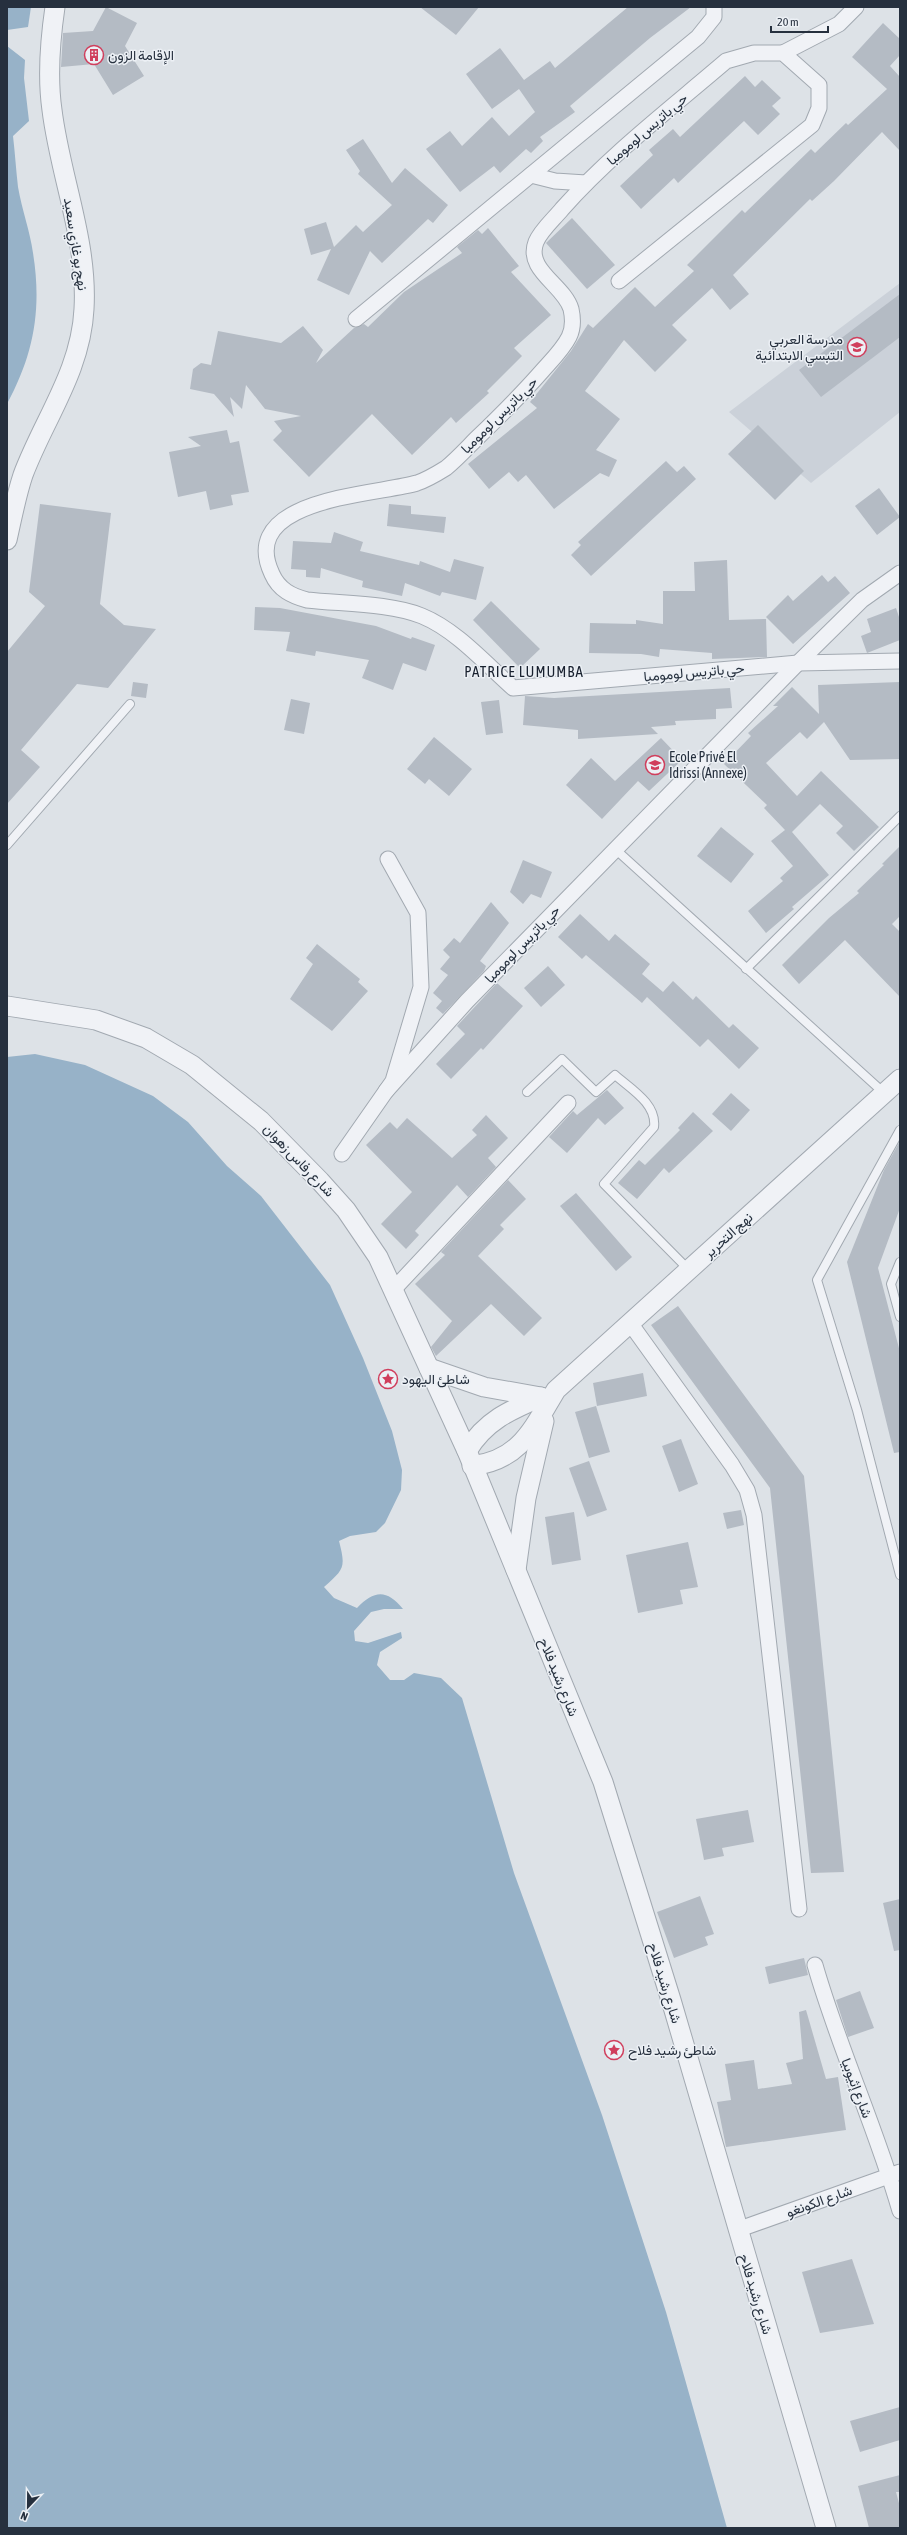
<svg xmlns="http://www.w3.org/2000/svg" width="907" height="2535" font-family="'Asap Condensed',Vazirmatn,sans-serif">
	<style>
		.built { fill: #cbd1d9 }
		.water { fill: #97b2c8 }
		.building { fill: #b4bbc4 }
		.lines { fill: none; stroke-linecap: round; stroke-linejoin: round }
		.service-casing { stroke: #a2a9b1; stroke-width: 10 }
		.minor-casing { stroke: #a2a9b1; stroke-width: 17 }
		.tertiary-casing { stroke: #a2a9b1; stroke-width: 21 }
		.service { stroke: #f0f2f6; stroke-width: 8 }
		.minor { stroke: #f0f2f6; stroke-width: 15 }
		.tertiary { stroke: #f0f2f6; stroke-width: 19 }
		.labels { text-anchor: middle; stroke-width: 3; stroke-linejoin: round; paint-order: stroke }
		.poi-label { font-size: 14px; fill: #26303e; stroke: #ecf0f5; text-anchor: start }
		.street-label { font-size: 14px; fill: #26303e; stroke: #ecf0f5 }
		.neighbourhood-label { font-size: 15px; letter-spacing: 1px; fill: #19212f; stroke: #ecf0f5 }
	</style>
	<rect width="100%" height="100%" fill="#dde2e7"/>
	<path class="built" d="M900 283V412L811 483 729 412Z"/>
	<g class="water">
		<path d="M7 7H31L28 27 7 30Z"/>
		<path d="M7 46 25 60 24 78 29 121 13 136C15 153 16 170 18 187 22 210 30 231 33 253 42 309 34 354 7 404Z"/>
		<path d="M35 1054 85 1065 153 1096 188 1122 227 1166 261 1196 330 1285 363 1358 392 1431 402 1470 401 1490 385 1523 376 1532 350 1536 339 1541C346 1568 344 1569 324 1587L334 1598 357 1608C374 1590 387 1589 403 1609H384L371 1612 354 1631 355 1641 368 1643 401 1632 402 1638 380 1652 377 1665 390 1680H404L414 1673 441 1678 462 1698 514 1873 602 2115 666 2312 727 2528H7V1057Z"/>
	</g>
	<g class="building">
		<path d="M106 7 137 23 125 46 144 76 113 95 94 64 61 67 63 33 93 31Z"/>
		<path d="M420 7H479L456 35Z"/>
		<path d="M628 7H691L650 38 570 106 575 112 540 137 543 141 531 153 526 149 500 173 494 166 460 192 426 149 450 131 462 146 492 117 509 136 535 112 519 89 492 109 466 74 500 48 524 80 550 61 555 68Z"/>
		<path d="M883 23 900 39V55L890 66 900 77V151L882 132 834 181 812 201 810 199 733 275 749 294 730 310 712 288 672 325 687 340 655 372 624 340 585 391 620 419 596 450 617 460 609 477 600 473 554 509 526 475 518 482 509 472 489 489 468 464 537 408 530 402 571 351 588 324 593 328 635 287 655 307 694 271 687 265 742 210 745 213 811 149 815 153 846 123 848 125 887 89 852 57Z"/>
		<path d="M745 76 755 87 762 80 781 98 772 106 780 114 758 135 744 121 678 183 674 178 641 209 620 186 653 155 649 150 673 129 680 137Z"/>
		<path d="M363 139 392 183 405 168 448 205 433 223 428 219 382 263 370 251 349 295 317 280 331 249 311 255 304 229 326 222 334 247 356 225 363 232 392 205 358 174 360 171 346 150Z"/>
		<path d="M572 218 615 265 587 289 546 243Z"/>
		<path d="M488 228 519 266 511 272 551 315 514 348 522 356 487 391 489 393 456 423 451 417 412 455 372 414 309 477 273 440 282 431 274 421 301 416 265 409 246 385 242 409 230 397 234 417 214 394 190 389 193 369 201 363 211 365 218 331 281 343 303 326 323 350 316 363 354 328 364 324 368 327 404 292 462 253 457 247 478 230 482 234Z"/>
		<path d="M900 294V337L821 397 799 370Z"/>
		<path d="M758 425 804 471 775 500 728 454Z"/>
		<path d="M227 430 230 443 239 441 249 492 231 495 233 505 210 510 206 491 178 497 169 452 201 446 188 437Z"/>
		<path d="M666 461 677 472 684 466 696 479 591 576 571 555 581 545 578 542Z"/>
		<path d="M879 488 900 517 877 535 855 506Z"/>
		<path d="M40 504 111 513 100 604 124 625 156 629 108 688 77 684 21 750 40 767 7 804V652L45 606 29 592Z"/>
		<path d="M389 504 411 506V514L446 517 444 533 387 526Z"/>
		<path d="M334 532 363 542 360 551 419 565 420 561 450 572 454 559 484 567 476 600 442 592 440 596 405 583 402 596 362 587 363 581 321 568 320 578 306 577V570L291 569 293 541 331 543Z"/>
		<path d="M727 560 729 620 766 619 767 657 712 659V653L660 649 659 657 641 654 589 653 590 623 636 624V620L663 624V591H695L694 562Z"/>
		<path d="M822 575 828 582 835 576 850 593 793 644 766 617 788 595 793 601Z"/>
		<path d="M491 601 540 649 520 668 473 620Z"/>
		<path d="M255 607 280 608 376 626 411 639 412 637 435 645 426 671 403 663 393 690 362 678 369 660 316 651 315 656 286 651 290 632 254 630Z"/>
		<path d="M896 608 900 620V640L867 653 861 636 871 632 867 619Z"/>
		<path d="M133 682 148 684 146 698 131 696Z"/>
		<path d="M900 682V759L850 760 824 722 807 739 800 732 766 763 797 796 821 771 879 827 854 851 836 833 843 826 820 804 792 832 829 875 792 907 794 909 766 933 748 911 783 881 780 878 793 866 771 841 785 830 764 808 767 805 724 764 751 736 748 733 778 706H773L792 687 819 714 818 685Z"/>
		<path d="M730 688 732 708 716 709V719L675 721 676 725 651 727 658 734 578 739V730L523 725 525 696 554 698Z"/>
		<path d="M291 699 310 703 304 734 284 730Z"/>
		<path d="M499 700 503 733 486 735 481 702Z"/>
		<path d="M434 737 472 769 449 796 429 779 425 784 407 769Z"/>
		<path d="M661 738 682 760 649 791 638 781 602 819 566 785 591 758 615 781Z"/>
		<path d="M721 827 754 854 731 883 697 856Z"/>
		<path d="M900 846V916L892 924 900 932V997L845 940 799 984 782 965 829 918 859 893 857 891 884 865 882 864Z"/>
		<path d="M523 860 552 872 541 898 531 894 523 904 510 892Z"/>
		<path d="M491 902 509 923 480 961 486 966 484 971 443 1014 436 1008 442 1001 433 993 448 975 440 969 450 957 443 950 454 938 460 943Z"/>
		<path d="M580 914 609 941 615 934 650 964 642 974 663 992 673 981 693 1000 696 996 729 1028 733 1024 759 1048 739 1069 708 1039 700 1047 647 997 642 1003 586 955 582 959 558 937Z"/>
		<path d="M317 944 360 979 358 982 368 991 332 1031 290 999 313 964 306 958Z"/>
		<path d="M548 966 565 985 541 1007 524 988Z"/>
		<path d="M497 983 523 1006 483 1050 481 1048 451 1079 436 1064 465 1034 457 1026Z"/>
		<path d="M607 1090 624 1108 605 1125 598 1118 567 1153 549 1137 573 1111 577 1115Z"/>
		<path d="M731 1093 750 1110 731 1131 712 1114Z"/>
		<path d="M693 1112 713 1131 669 1173 664 1168 637 1199 618 1183 639 1160 645 1165 680 1130 678 1128Z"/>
		<path d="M486 1115 508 1138 488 1158 496 1167 468 1197 457 1185 415 1231 419 1235 406 1249 381 1224 412 1192 366 1145 390 1122 397 1129 407 1118 452 1158 477 1135 472 1130Z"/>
		<path d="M900 1141V1208L878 1268 900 1352V1452L894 1453 847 1262 884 1170Z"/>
		<path d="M508 1180 526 1199 500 1225 504 1229 478 1256 542 1318 524 1336 491 1304 436 1356 431 1347 452 1321 415 1284 445 1255 441 1252Z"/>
		<path d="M576 1193 632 1257 616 1271 560 1206Z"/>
		<path d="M678 1306 804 1476 844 1872 811 1873 770 1488 651 1325Z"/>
		<path d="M643 1373 647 1396 597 1406 593 1383Z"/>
		<path d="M596 1406 610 1452 589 1458 575 1412Z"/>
		<path d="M681 1439 698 1484 679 1492 662 1446Z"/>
		<path d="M589 1461 607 1510 587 1517 569 1468Z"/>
		<path d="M741 1510 744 1525 727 1529 723 1513Z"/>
		<path d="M574 1512 581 1560 552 1565 545 1517Z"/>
		<path d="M688 1542 698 1587 680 1590 683 1604 638 1613 626 1555Z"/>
		<path d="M748 1810 754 1842 722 1848 724 1856 704 1860 696 1819Z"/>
		<path d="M700 1896 714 1934 705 1937 708 1945 674 1958 657 1912Z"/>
		<path d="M900 1899V1950L894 1951 883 1903Z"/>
		<path d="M804 1958 808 1975 769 1984 765 1967Z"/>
		<path d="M860 1991 874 2028 848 2037 836 2000Z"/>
		<path d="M806 2010 826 2079 838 2077 846 2130 726 2147 717 2102 731 2100 725 2064 754 2060 758 2089 792 2084 786 2063 803 2059 799 2012Z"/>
		<path d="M852 2259 874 2324 820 2333 802 2272Z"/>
		<path d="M900 2407V2440L860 2452 850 2421Z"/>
		<path d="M900 2475V2492H896L900 2507V2528H869L858 2486Z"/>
	</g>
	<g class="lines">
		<defs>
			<g id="service">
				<path d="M7 845 130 704"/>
				<path d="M614 848 884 1093"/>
				<path d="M746 969 900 816"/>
				<path d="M527 1092 562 1059 596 1092 615 1075C631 1089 657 1104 654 1127L604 1184 689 1270"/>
				<path d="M900 1130 817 1280 857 1410 900 1575"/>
				<path d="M900 1262 891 1284 900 1317"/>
			</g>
			<g id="minor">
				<path d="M783 53 839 24 856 7"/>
				<path d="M531 175 555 181 586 183"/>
				<path d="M619 281 812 125 819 108V85L783 53H754L726 61C670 109 611 154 562 209 554 219 541 230 536 242 525 270 564 285 571 309 573 318 573 329 569 337 563 349 552 360 543 370 522 394 500 416 476 439 467 448 457 459 446 468 438 473 426 480 417 483 376 495 236 498 272 574 279 590 292 596 307 600 342 604 390 603 422 616 456 630 485 663 513 688L798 663 900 661"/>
				<path d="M356 319 698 37 714 17V7"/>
				<path d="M386 1091 467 1001 798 663 862 600 900 573"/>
				<path d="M342 1154 393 1081 421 987 418 913 388 859"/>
				<path d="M394 1289 568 1103"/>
				<path d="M630 1323 732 1465 747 1490 754 1515 799 1909"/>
				<path d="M815 1965C839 2049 876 2127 900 2211"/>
				<path d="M737 2230 900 2172"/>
			</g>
			<g id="tertiary">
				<path d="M7 540C12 518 16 496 23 475 44 419 81 371 84 309 88 241 60 176 52 110 47 75 50 41 55 7"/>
				<path d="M7 1006 96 1020 146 1038 192 1065 261 1121 320 1181 346 1210 378 1257 467 1451 603 1782 671 2000 826 2528"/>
				<path d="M429 1368 484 1387 541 1397"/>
				<path d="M467 1451C485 1421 510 1410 541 1397"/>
				<path d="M472 1466C521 1460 533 1428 556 1390L900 1079"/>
				<path d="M516 1570 526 1498 544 1421"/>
			</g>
		</defs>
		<use href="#service" class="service-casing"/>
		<use href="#minor" class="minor-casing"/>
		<use href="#tertiary" class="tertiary-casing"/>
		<use href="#service" class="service"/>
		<use href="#minor" class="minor"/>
		<use href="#tertiary" class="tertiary"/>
	</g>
	<defs>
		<symbol id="building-ring" viewBox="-11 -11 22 22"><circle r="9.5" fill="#ecf0f5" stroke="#d03e5c" stroke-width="1.5"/><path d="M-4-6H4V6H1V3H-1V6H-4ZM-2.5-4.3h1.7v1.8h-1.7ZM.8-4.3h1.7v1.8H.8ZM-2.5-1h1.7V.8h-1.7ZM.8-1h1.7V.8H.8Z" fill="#d03e5c"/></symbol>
		<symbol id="school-ring" viewBox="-11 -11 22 22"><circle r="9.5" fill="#ecf0f5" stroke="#d03e5c" stroke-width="1.5"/><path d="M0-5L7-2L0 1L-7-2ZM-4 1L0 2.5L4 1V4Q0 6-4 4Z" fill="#d03e5c"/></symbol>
		<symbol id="sight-ring" viewBox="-11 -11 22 22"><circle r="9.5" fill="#ecf0f5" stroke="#d03e5c" stroke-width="1.5"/><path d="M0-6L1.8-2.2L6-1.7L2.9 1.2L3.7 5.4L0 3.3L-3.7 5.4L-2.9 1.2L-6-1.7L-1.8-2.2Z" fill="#d03e5c"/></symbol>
	</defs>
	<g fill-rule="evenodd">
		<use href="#building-ring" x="83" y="44" width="22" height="22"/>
		<use href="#school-ring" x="846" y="336" width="22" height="22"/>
		<use href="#school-ring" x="644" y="754" width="22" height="22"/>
		<use href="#sight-ring" x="377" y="1368" width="22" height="22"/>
		<use href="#sight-ring" x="603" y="2039" width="22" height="22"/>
	</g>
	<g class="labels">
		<g class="poi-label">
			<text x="108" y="60">الإقامة الزون</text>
			<text x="843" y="344" text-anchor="end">مدرسة العربي<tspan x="843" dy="16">التبسي الابتدائية</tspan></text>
			<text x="669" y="762">Ecole Privé El<tspan x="669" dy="16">Idrissi (Annexe)</tspan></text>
			<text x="402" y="1384">شاطئ اليهود</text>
			<text x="628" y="2055">شاطئ رشيد فلاح</text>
		</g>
		<g class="street-label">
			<text transform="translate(647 129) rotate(-41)" y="5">حي باتريس لومومبا</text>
			<text transform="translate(76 244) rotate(81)" y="5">نهج بو غازي سعيد</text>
			<text transform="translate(499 415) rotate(-45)" y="5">حي باتريس لومومبا</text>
			<text transform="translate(694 672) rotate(-5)" y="5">حي باتريس لومومبا</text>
			<text transform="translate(522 944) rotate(-46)" y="5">حي باتريس لومومبا</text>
			<text transform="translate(299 1160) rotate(46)" y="5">شارع رفاس زهوان</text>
			<text transform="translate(728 1235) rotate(-42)" y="5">نهج التحرير</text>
			<text transform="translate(559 1677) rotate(68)" y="5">شارع رشيد فلاح</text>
			<text transform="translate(665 1983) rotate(73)" y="5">شارع رشيد فلاح</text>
			<text transform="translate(857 2088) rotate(69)" y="5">شارع إثيوبيا</text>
			<text transform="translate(819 2201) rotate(-20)" y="5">شارع الكونغو</text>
			<text transform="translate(756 2294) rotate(73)" y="5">شارع رشيد فلاح</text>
		</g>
		<g class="neighbourhood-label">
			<text x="524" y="677">PATRICE LUMUMBA</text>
		</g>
	</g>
	<rect width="907" height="2535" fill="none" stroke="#26303e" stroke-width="16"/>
	<g transform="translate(28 2507) rotate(202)" stroke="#ecf0f5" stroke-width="3" paint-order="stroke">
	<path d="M0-3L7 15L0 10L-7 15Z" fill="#26303e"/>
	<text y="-6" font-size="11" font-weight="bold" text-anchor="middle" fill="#26303e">N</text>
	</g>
	<path d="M771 26v6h57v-6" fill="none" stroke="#26303e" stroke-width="2"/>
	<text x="777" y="26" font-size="12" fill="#26303e" stroke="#ecf0f5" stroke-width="3" paint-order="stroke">20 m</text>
</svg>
